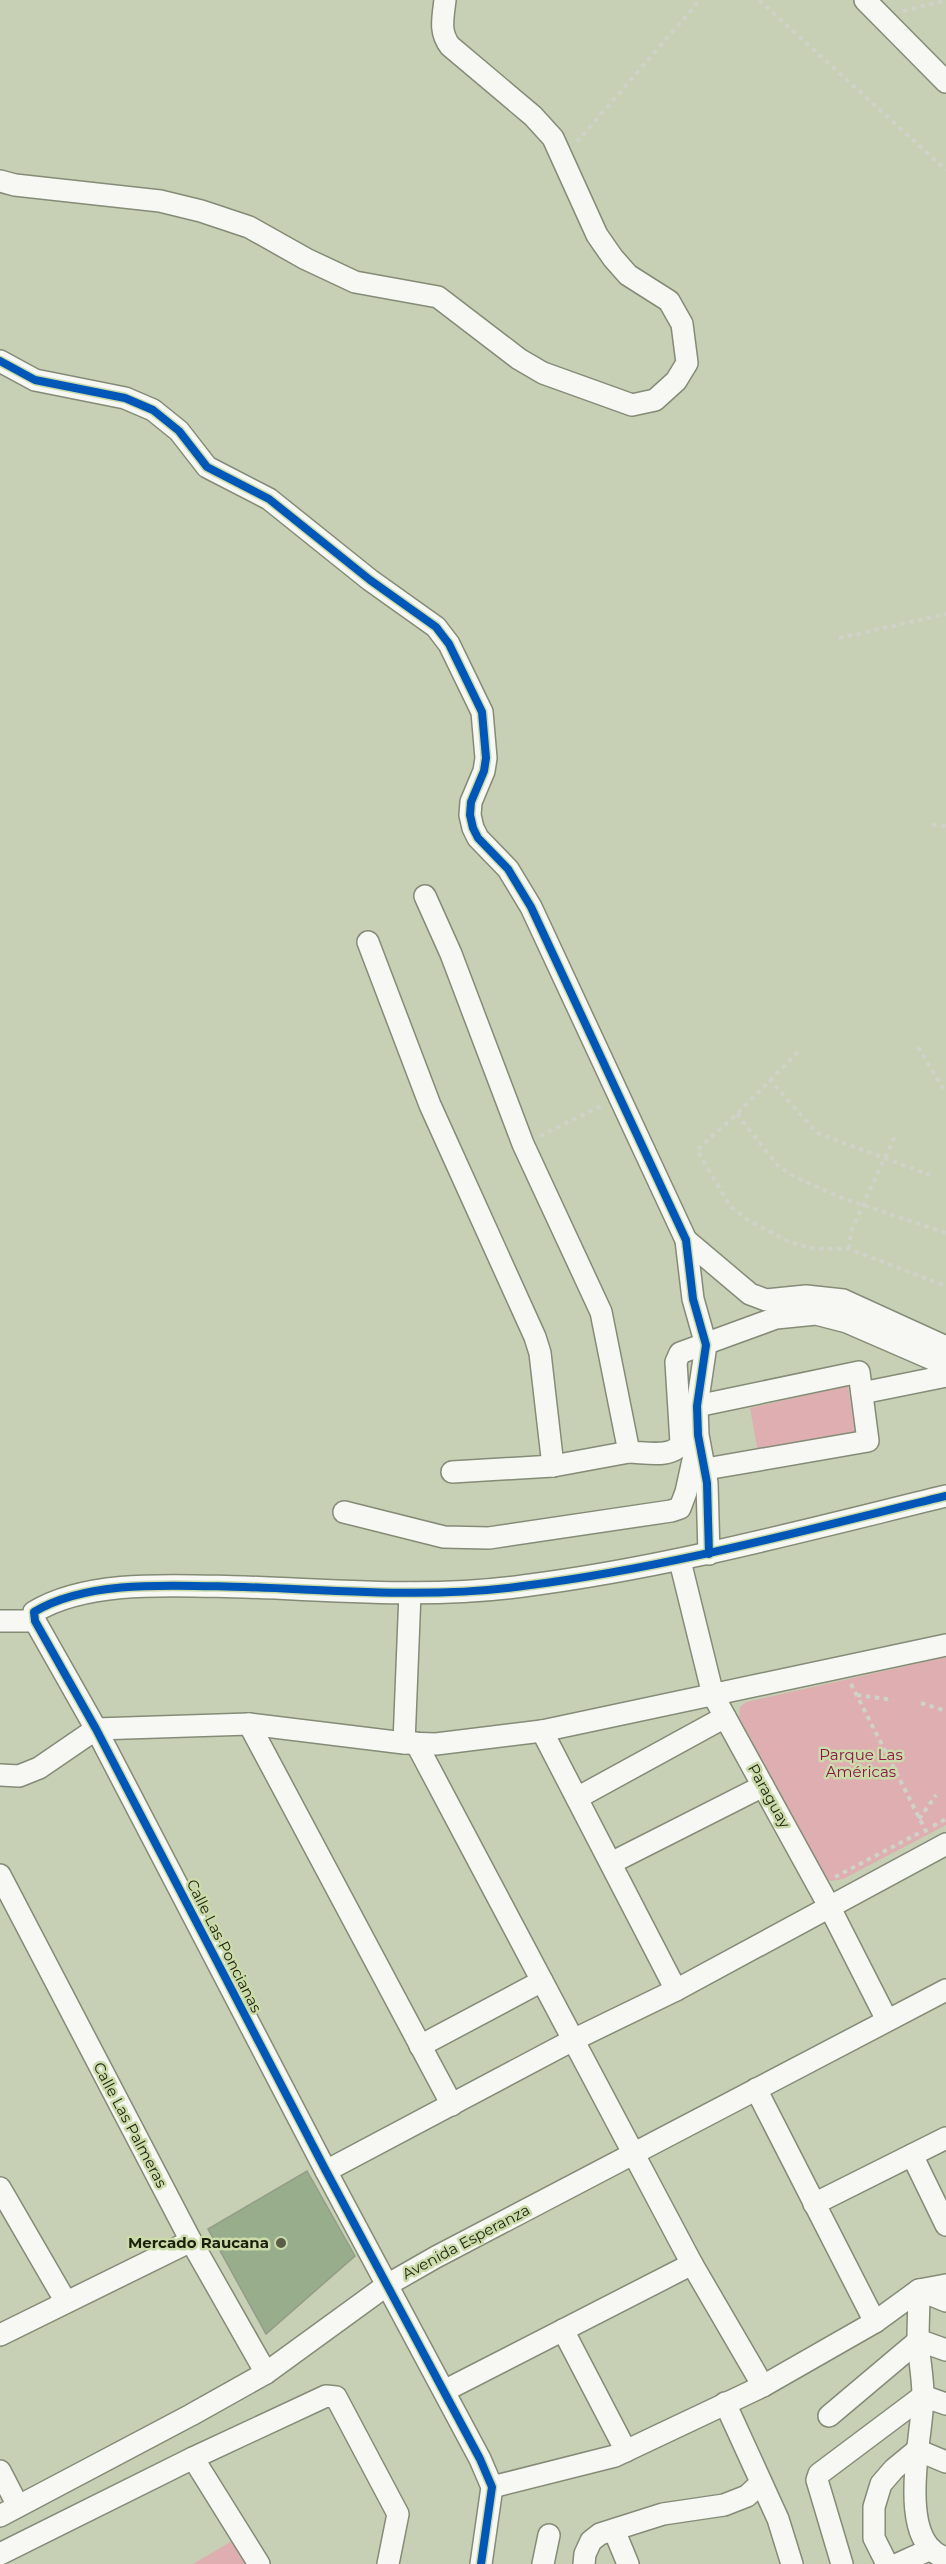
<svg xmlns="http://www.w3.org/2000/svg" width="946" height="2564" font-family="Montserrat,sans-serif">
	<style>
		.green { fill: #deaeb0 }
		.building { fill: #97ad8c; stroke: #939d89; stroke-width: 1.5 }
		.lines { fill: none; stroke-linecap: round; stroke-linejoin: round }
		.minor-casing { stroke: #848b76; stroke-width: 24 }
		.path { stroke: #cfd2c8; stroke-width: 4; stroke-dasharray: 4.5 4.5; stroke-linecap: butt }
		.minor { stroke: #f7f8f4; stroke-width: 21 }
		.cycleway-casing { stroke: #cbdba9; stroke-width: 11 }
		.cycleway { stroke: #0057b8; stroke-width: 8 }
		.poi-dot { fill: #585e48; stroke: #cbdba9; stroke-width: 2 }
		.labels { text-anchor: middle; stroke-width: 5; stroke-linejoin: round; paint-order: stroke }
		.park-label { font-size: 15px; fill: #8e1448; stroke: #cbdba9 }
		.street-label { font-size: 15px; fill: #1c210e; stroke: #cbdba9 }
		.poi-label { font-size: 15px; font-weight: bold; fill: #1c210e; stroke: #cbdba9; text-anchor: end }
	</style>
	<rect width="100%" height="100%" fill="#c7d0b4"/>
	<g class="green">
		<path d="M848 1386 855 1433 758 1453 750 1408Z"/>
		<path d="M946 1657V1825L843 1879 831 1881 826 1878 739 1717 740 1707 746 1702Z"/>
		<path d="M232 2541 246 2564H193Z"/>
	</g>
	<path class="building" d="M307 2171 355 2256 266 2334 208 2229Z"/>
	<g class="lines">
		<defs>
			<g id="minor">
				<path d="M865 0 946 82"/>
				<path d="M0 181 15 185 160 201 201 211 249 227 306 259 355 282 438 297 519 359 543 373 632 405 655 400 676 381 687 363 682 324 669 301 628 275 613 258 597 235 553 138 533 116 450 46C439 32 443 18 445 0"/>
				<path d="M0 361 35 380 125 398 153 410 179 431 207 467 269 499 370 580 436 627 449 644 482 712 486 758 484 771 471 802 470 815 473 828 478 838 508 869 531 907 686 1240 693 1299 706 1345 697 1406 698 1435 707 1483 709 1554"/>
				<path d="M425 896 451 954 523 1144 601 1312 629 1452C644 1452 673 1459 681 1443L676 1362 680 1353 776 1318 816 1314 847 1322 946 1365"/>
				<path d="M368 942 430 1105 535 1337 540 1353 553 1466"/>
				<path d="M686 1240 750 1294 766 1300 806 1296 843 1300 946 1347"/>
				<path d="M862 1393 946 1376"/>
				<path d="M697 1406 859 1372 868 1441 706 1469"/>
				<path d="M452 1472 553 1466 629 1452"/>
				<path d="M344 1512 444 1537 489 1538 671 1511 680 1508 686 1492 697 1442"/>
				<path d="M680 1561 713 1695 829 1906 887 2020"/>
				<path d="M0 1621H35"/>
				<path d="M249 1724 452 2105"/>
				<path d="M542 1731 676 1990"/>
				<path d="M404 1743 410 1593"/>
				<path d="M416 1743 692 2264 763 2386"/>
				<path d="M0 1775 19 1776 39 1768 96 1729 249 1724 404 1743 436 1744 542 1731 946 1645"/>
				<path d="M577 1798 725 1717"/>
				<path d="M611 1863 763 1786"/>
				<path d="M0 1875 191 2241 266 2373"/>
				<path d="M420 2046 542 1981"/>
				<path d="M756 2089 875 2322"/>
				<path d="M912 2155 946 2225"/>
				<path d="M326 2171 573 2040 676 1990 946 1844"/>
				<path d="M0 2188 66 2302"/>
				<path d="M814 2204 946 2138"/>
				<path d="M946 2301 919 2290C919 2307 918 2324 918 2340 919 2359 923 2377 923 2396 923 2435 894 2543 946 2558"/>
				<path d="M563 2330 626 2451"/>
				<path d="M0 2335 191 2241"/>
				<path d="M918 2340 946 2350"/>
				<path d="M444 2391 692 2264"/>
				<path d="M725 2403 778 2519 792 2564"/>
				<path d="M829 2416 918 2341"/>
				<path d="M193 2458 259 2564"/>
				<path d="M0 2471 18 2506"/>
				<path d="M492 2487 615 2456 763 2386 875 2322 919 2290 946 2285"/>
				<path d="M0 2516 191 2415 266 2373 387 2285 436 2257 946 1990"/>
				<path d="M614 2530 628 2564"/>
				<path d="M0 2554 193 2458 326 2396 336 2397 398 2514 388 2564"/>
				<path d="M481 2564 492 2487 480 2459 326 2171 96 1729 35 1621 34 1612C90 1578 180 1586 244 1587 336 1590 430 1599 523 1586 666 1568 806 1530 946 1496"/>
				<path d="M543 2564 549 2535"/>
				<path d="M584 2564 585 2554 591 2541 600 2534 663 2514 724 2505 747 2496 761 2483"/>
				<path d="M842 2564 817 2480 819 2474 923 2396 946 2404"/>
				<path d="M887 2564 874 2538V2507L881 2484 894 2469 917 2450 946 2462"/>
				<path d="M898 2564 931 2549"/>
			</g>
		</defs>
		<use href="#minor" class="minor-casing"/>
		<g class="path">
			<path d="M759 0 946 170"/>
			<path d="M903 11 946 0"/>
			<path d="M577 142 700 0"/>
			<path d="M839 638 946 614"/>
			<path d="M932 825 946 826"/>
			<path d="M918 1047 946 1093"/>
			<path d="M798 1052 737 1114 697 1150 730 1206 748 1220 789 1242 815 1249H849L946 1286"/>
			<path d="M769 1079 817 1133 930 1175"/>
			<path d="M737 1114 779 1167 795 1177 842 1198 946 1233"/>
			<path d="M540 1136 603 1105"/>
			<path d="M849 1249 851 1231 895 1136"/>
			<path d="M851 1684 927 1833"/>
			<path d="M857 1695 893 1700"/>
			<path d="M921 1703 946 1711"/>
			<path d="M919 1819 936 1795"/>
			<path d="M933 1826 946 1819"/>
			<path d="M835 1877 921 1832"/>
		</g>
		<use href="#minor" class="minor"/>
		<defs>
			<g id="cycleway">
				<path d="M0 361 35 380 125 398 153 410 179 431 207 467 269 499 370 580 436 627 449 644 482 712 486 758 484 771 471 802 470 815 473 828 478 838 508 869 531 907 686 1240 693 1299 706 1345 697 1406 698 1435 707 1483 709 1554"/>
				<path d="M481 2564 492 2487 480 2459 326 2171 96 1729 35 1621 34 1612C90 1578 180 1586 244 1587 336 1590 430 1599 523 1586 666 1568 806 1530 946 1496"/>
			</g>
		</defs>
		<use href="#cycleway" class="cycleway-casing"/>
		<use href="#cycleway" class="cycleway"/>
	</g>
	<circle class="poi-dot" cx="281" cy="2243" r="6"/>
	<g class="labels">
		<g class="park-label">
			<text x="861" y="1760">Parque Las<tspan x="861" dy="17">Américas</tspan></text>
		</g>
		<g class="street-label">
			<text transform="translate(769 1796) rotate(61)" y="5">Paraguay</text>
			<text transform="translate(224 1946) rotate(63)" y="5">Calle Las Poncianas</text>
			<text transform="translate(130 2125) rotate(62)" y="5">Calle Las Palmeras</text>
			<text transform="translate(466 2242) rotate(-28)" y="5">Avenida Esperanza</text>
		</g>
		<g class="poi-label">
			<text x="269" y="2248">Mercado Raucana</text>
		</g>
	</g>
</svg>
